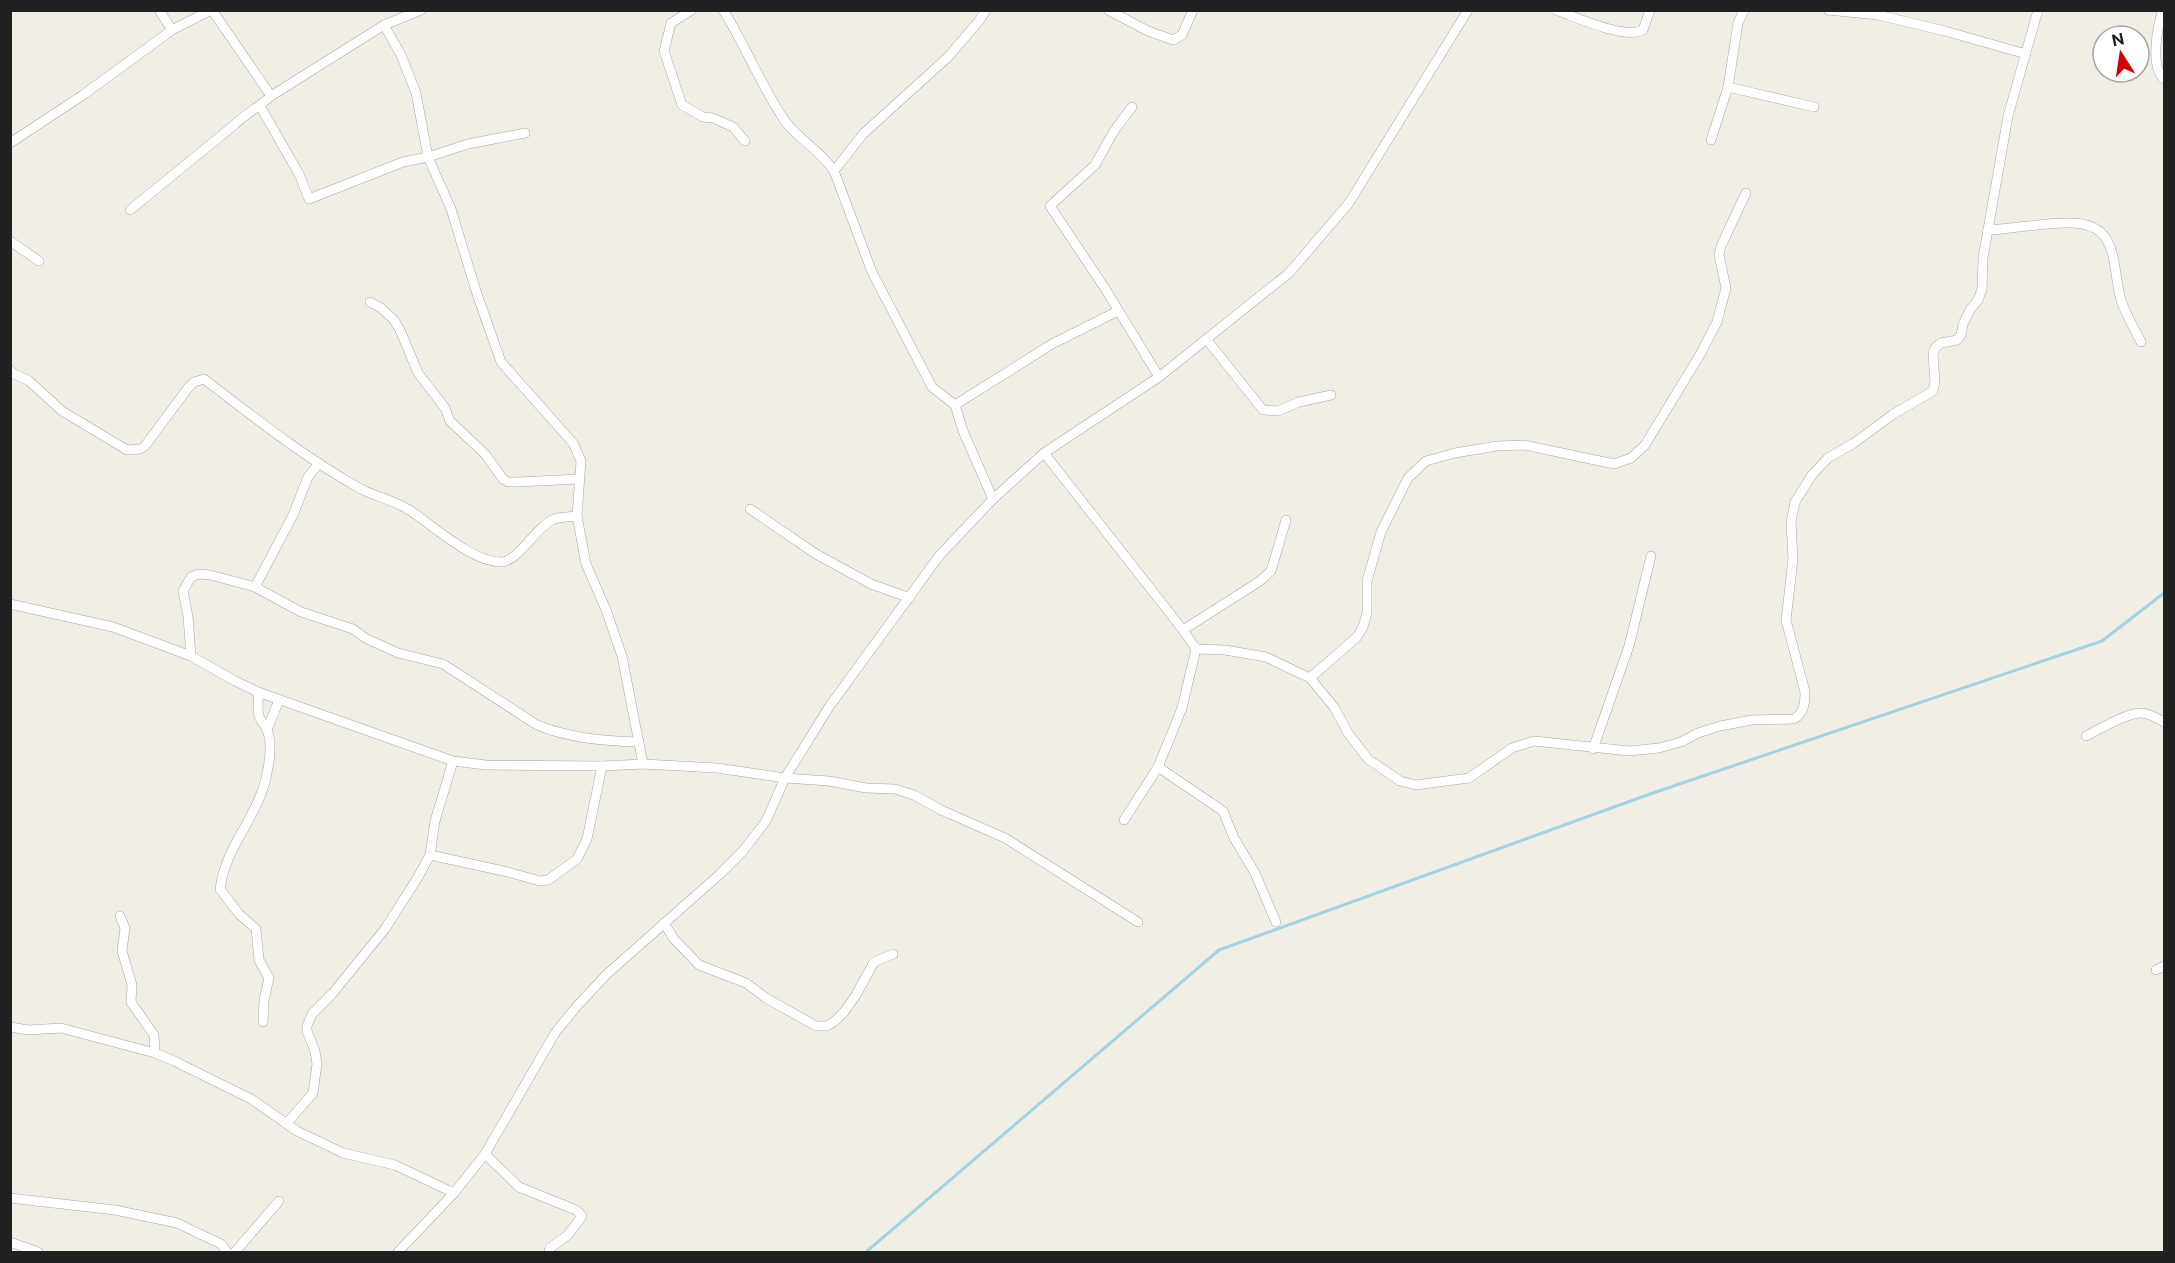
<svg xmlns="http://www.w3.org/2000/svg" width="2175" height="1263" font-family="'Public Sans',sans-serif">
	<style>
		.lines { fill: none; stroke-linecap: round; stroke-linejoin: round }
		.stream { stroke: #a5d2e1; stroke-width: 3 }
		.minor-casing { stroke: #a7a7a7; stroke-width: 10 }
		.minor { stroke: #fff; stroke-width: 9 }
	</style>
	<rect width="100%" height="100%" fill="#f1eee6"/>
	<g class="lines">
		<path class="stream" d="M866 1252 1219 950 1650 794 2102 641 2164 593"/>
		<defs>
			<g id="minor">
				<path d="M159 10 172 30"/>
				<path d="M212 10 271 96"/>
				<path d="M692 10 671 23 664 51 682 105 703 117 713 118 733 127 745 141"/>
				<path d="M723 10C746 46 761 86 785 121 798 139 820 150 834 171L872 272 932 387 955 405 963 431 993 499"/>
				<path d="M1108 10 1148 31 1173 40 1182 35 1193 10"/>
				<path d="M1556 10C1575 17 1626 40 1643 30L1650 10"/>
				<path d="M1828 10 1878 15 1945 31 2026 54"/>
				<path d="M2163 10C2157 27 2150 67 2164 79"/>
				<path d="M384 25 401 55 416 93 428 157 468 144 525 133"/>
				<path d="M1728 87 1814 107"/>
				<path d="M260 106 299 174 309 199 403 162 428 157 451 209 477 294 501 362 573 443 581 461 577 516 586 564 606 610 622 656 643 764"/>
				<path d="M1132 107 1114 131 1095 165 1050 206 1106 290 1159 377"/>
				<path d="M1711 140 1728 87 1738 23 1744 10"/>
				<path d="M10 143 83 95 172 30 211 10"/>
				<path d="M834 171 863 134 948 57 979 21 986 10"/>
				<path d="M130 210 233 126C245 114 259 107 271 96L384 25 421 10"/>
				<path d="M1988 230C2015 229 2043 222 2070 223 2121 223 2111 266 2121 300 2126 315 2134 328 2141 342"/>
				<path d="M10 241 39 261"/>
				<path d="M370 302 381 308 394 320 400 330 418 373 445 408 450 421 485 454 503 479 508 482H518L579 479"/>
				<path d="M1207 340 1263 410 1278 411 1299 402 1331 395"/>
				<path d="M10 370 14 374 28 380 62 411 127 450 140 449 145 446 188 388 194 382 204 379C255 418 305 458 361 489 377 497 396 501 411 511 433 526 474 563 502 562 518 561 537 526 554 519 560 517 570 517 577 516"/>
				<path d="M955 405 1052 344 1118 311"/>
				<path d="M1044 453 1183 630 1196 649 1182 708 1158 767 1124 820"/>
				<path d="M750 509 816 554 871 584 910 598"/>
				<path d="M255 587 293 515 308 477 319 463"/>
				<path d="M10 604 113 627 191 656 235 681 258 692 453 761 486 765 602 766 643 764 717 768 785 778 829 781 866 788 895 789 914 795 941 810 1005 838 1138 922"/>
				<path d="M1183 630 1260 581 1271 571 1286 520"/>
				<path d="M1196 649 1225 650 1266 657 1310 678 1334 707 1348 733 1368 759 1400 781 1416 785 1469 778 1512 748 1534 741 1629 751 1659 748 1681 742 1698 733 1720 726 1752 720 1794 719C1804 713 1805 703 1805 692L1786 620 1793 559 1791 522 1795 502 1812 475 1828 458 1854 443 1892 415 1933 391 1935 382 1933 354 1935 348 1941 343 1957 340 1961 335 1963 324 1970 310 1978 300 1982 289 1983 258 2008 116 2038 10"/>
				<path d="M191 656 188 616 183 591 191 577 199 574 210 575 255 587 301 612 353 629 365 638 398 653 443 664 537 725C569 738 604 741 639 742"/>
				<path d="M1310 678 1357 637 1363 627 1367 613V581L1381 532 1408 478 1426 461 1455 453 1497 446 1524 445 1614 464 1631 458 1645 445 1701 353 1717 322 1726 288 1719 255 1721 246 1746 193"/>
				<path d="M258 692C259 700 257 709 259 716 261 722 266 726 268 732 272 745 269 765 266 778 256 820 226 845 220 889L239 914 256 929 259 960 269 978 264 1000 263 1022"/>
				<path d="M267 730 279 700"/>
				<path d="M2086 736C2100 729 2126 713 2141 713 2149 713 2157 718 2164 722"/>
				<path d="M1593 749 1629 646 1651 556"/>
				<path d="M1158 767 1223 811 1234 838 1255 873 1276 922"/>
				<path d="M430 855 508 872 540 881 548 880 577 859 587 839 602 766"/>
				<path d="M120 916 125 928 122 951 132 985 131 1002 154 1035 155 1053"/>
				<path d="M664 923 674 939 699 965 746 983 766 998 816 1026H827L835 1021 844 1012 856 995 874 962 893 954"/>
				<path d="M2156 970 2164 966"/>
				<path d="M10 1027 28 1030 61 1028 155 1053 174 1061 251 1099 297 1131 343 1153 395 1165 454 1193"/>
				<path d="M287 1123 313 1093 317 1064 315 1051 307 1031V1026L312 1014 332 994 385 929 418 877 430 855 435 821 453 761"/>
				<path d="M485 1154 519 1187 576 1210 582 1216 568 1235 550 1248 549 1252"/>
				<path d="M10 1198 115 1210 177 1223 221 1244 227 1252"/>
				<path d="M10 1242 38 1252"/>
				<path d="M235 1252 279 1201"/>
				<path d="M398 1252 454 1193 485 1154 555 1033 577 1006 607 974 720 874 743 851 766 821 785 778 829 707 939 556 993 499 1044 453 1159 377 1289 273 1349 203 1468 10"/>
			</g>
		</defs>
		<use href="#minor" class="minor-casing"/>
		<use href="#minor" class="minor"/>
	</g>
	<rect width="2175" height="1263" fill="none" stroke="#202020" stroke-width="24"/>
	<g transform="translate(2121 54) rotate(348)"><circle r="28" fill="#ffffff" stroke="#a6a6a6" stroke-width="1.5"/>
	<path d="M0-4.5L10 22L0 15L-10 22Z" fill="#d00200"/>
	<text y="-9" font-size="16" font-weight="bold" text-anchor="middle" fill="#202020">N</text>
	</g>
</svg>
